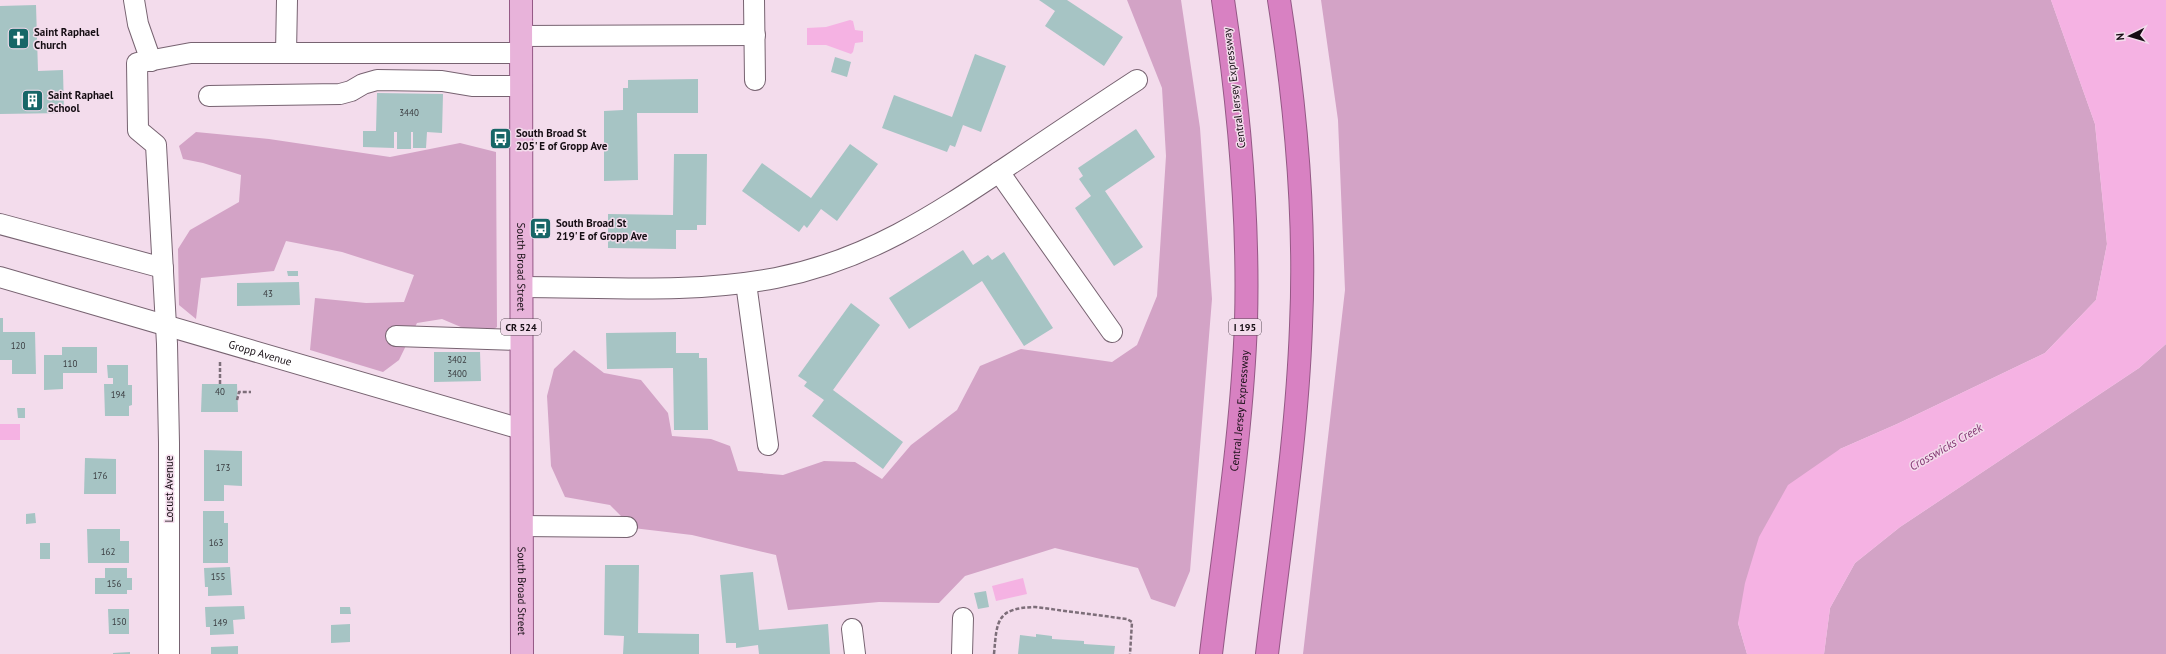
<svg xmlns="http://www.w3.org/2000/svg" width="2166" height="654" font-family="'PT Sans',sans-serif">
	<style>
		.green { fill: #d3a3c6 }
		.water { fill: #f5b2e3 }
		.building { fill: #a6c4c4 }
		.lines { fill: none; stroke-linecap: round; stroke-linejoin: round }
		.minor-casing { stroke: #776371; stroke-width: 22 }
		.major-casing { stroke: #945885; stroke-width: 24 }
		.highway-casing { stroke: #945885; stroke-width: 24 }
		.path { stroke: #7d6e79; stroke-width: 2.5; stroke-dasharray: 4 2; stroke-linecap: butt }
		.minor { stroke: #fff; stroke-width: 20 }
		.major { stroke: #e8b3da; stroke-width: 22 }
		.highway { stroke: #d881c2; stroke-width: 22 }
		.labels { text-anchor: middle; stroke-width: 3; stroke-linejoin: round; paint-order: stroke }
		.number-label { font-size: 9px; fill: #393b3f }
		.shield { fill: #f3dcec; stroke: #584b54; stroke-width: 1 }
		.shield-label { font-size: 10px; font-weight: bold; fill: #150d13 }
		.poi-label { font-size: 11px; font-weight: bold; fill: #150d13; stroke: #f3dcec; text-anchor: start }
		.street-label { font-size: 11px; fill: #150d13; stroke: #f3dcec }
		.water-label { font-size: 12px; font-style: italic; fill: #7f326e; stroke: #f3dcec }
	</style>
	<rect width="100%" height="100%" fill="#f3dcec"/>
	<g class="green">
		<path d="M1127 0H1181L1200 128 1212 299 1190 571 1175 607 1151 599 1138 568 1055 548 965 576 939 603 879 602 788 610 776 555 692 535 633 528 610 505 565 497 551 466 547 396 554 369 574 350 604 373 641 380 668 413 672 436 711 439 730 446 738 471 783 475 824 461 855 462 882 479 911 445 957 410 980 366 1021 349 1112 362 1137 345 1157 296 1166 156 1162 88Z"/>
		<path d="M1321 0H2051L2095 124 2107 244 2096 300 2045 353 1897 424 1840 449 1738 623 1747 654H1303L1345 290 1338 120Z"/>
		<path d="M196 132 269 139 390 157 460 143 496 152 497 327 482 336 442 319 417 323 399 360 383 372 310 350 315 298 366 303 404 302 414 275 342 252 286 241 274 271 201 278 196 319 179 305 178 249 190 230 239 202 241 175 203 163 183 159 179 146Z"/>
		<path d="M2166 344V654H1824L1830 608 1855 563 1900 527 2139 368Z"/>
	</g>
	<g class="water">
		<path d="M2051 0H2166V344L2139 368 1900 527 1855 563 1830 608 1824 654H1747L1738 623 1745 583 1759 537 1788 485 1840 449 1897 424 2045 353 2096 300 2107 244 2095 124Z"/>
		<path d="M850 20 853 21 855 30 863 31V42L855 43 853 52 851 54 826 45H807V28L826 27Z"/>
		<rect x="0" y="424" width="20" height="16"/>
		<path d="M1023 578 1027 594 996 601 992 586Z"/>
	</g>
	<g class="building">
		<path d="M1039 0H1067L1123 37 1104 66 1045 26 1055 11Z"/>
		<path d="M36 5 38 71 63 70 64 113 0 114V6Z"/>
		<path d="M975 54 1006 66 981 132 963 125 955 147 950 145 947 152 882 128 894 95 952 117Z"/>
		<path d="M835 57 851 62 847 77 831 72Z"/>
		<path d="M698 79V113H637L638 180 604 181V111L623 110V88H628V80Z"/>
		<path d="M377 93 443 94 442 133 427 132 426 148H413V132H411V149H397V132H394V148L363 147V131H376Z"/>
		<path d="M1136 129 1155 157 1105 191 1143 247 1114 266 1075 208 1091 196 1079 179 1083 176 1078 168Z"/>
		<path d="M850 144 878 164 837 221 821 209 807 228 804 225 799 232 742 191 762 163 811 198Z"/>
		<path d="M674 154H707L706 225H697V230H676V249L608 248V214L673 215Z"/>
		<path d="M963 250 973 265 988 255 992 260 1004 252 1053 328 1024 346 982 281 909 329 889 298Z"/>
		<path d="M287 271H298V276H288Z"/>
		<path d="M299 282 300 305 237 306V283Z"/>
		<path d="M851 303 880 325 833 390 903 442 883 469 812 416 824 400 804 386 807 382 798 376Z"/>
		<path d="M0 318H3V332H35L36 374H12V360H0Z"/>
		<path d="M676 332V353H699V358H707L708 430H674L673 368 607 369 606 333Z"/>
		<path d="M62 347H97V373H63V389L44 390V355H62Z"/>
		<path d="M434 352H480L481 381 434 382Z"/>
		<path d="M107 365H128V385H132V405L129 406V416H105L104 384H113V378H108Z"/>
		<path d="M202 384H237L238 412H201Z"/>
		<path d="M17 408H25V418H18Z"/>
		<path d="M204 450 242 451V486L224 485V501H204Z"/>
		<path d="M85 458 116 459V494H84Z"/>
		<path d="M203 511H224V523H228V563H203Z"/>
		<path d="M35 513 36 523 26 524V514Z"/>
		<path d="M87 529H120V541H129V563H88Z"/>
		<rect x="40" y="543" width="10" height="16"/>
		<path d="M605 565H639L638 633 699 634V654H623L624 636 604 635Z"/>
		<path d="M230 567 232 595 208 596V587H205L204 568Z"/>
		<path d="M105 568H127V578H132V590H127V594H95V578H105Z"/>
		<path d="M753 572 759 630 828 624 830 654H759L758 645 736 648V643H726L720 575Z"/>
		<path d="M986 591 989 607 978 609 974 593Z"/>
		<path d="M244 606 245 619 233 620 234 634 210 635V627H206L205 607Z"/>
		<path d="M340 607H350L351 614H340Z"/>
		<path d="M108 609H129V634H109Z"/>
		<path d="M350 624V642L331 643V625Z"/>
		<path d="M1036 634 1052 636V639L1084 641V644L1115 646 1114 654H1018L1020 635 1036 637Z"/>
		<path d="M238 646V654H211V647Z"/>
		<path d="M130 652V654H113V653Z"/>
	</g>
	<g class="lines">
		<defs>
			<g id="minor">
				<path d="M134 0 138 24 151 61"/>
				<path d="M754 0 755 80"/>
				<path d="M521 36 755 35"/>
				<path d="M286 53 287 0"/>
				<path d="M209 96 340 94 351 91 363 84 377 80 442 81 472 86H520"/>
				<path d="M999 172 1112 332"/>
				<path d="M0 224 163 268"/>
				<path id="s1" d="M0 277 521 429"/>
				<path d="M746 283 768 445"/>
				<path d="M521 287C606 287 692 294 776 278 867 260 933 216 1008 166 1051 137 1094 108 1137 80"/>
				<path d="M396 336 521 340"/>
				<path d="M521 526 627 527"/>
				<path d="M852 629 855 654"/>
				<path d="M169 654V443L167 344 156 145 138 130 137 63 191 53H521"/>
				<path d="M962 654 963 618"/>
			</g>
			<g id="major">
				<path id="s2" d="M521 0 522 654"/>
			</g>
			<g id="highway">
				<path id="s3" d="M1211 654C1224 544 1242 433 1246 322 1249 214 1239 107 1223 0"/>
				<path d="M1267 654C1280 545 1297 436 1301 326 1306 217 1296 108 1279 0"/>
			</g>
		</defs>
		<use href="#minor" class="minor-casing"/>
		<use href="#major" class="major-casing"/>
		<use href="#highway" class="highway-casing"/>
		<g class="path">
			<path d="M220 384V360"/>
			<path d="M237 400 239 392H251"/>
			<path d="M994 654C997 621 996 608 1035 607L1127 619 1132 622 1130 654"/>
		</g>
		<use href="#minor" class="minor"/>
		<use href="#major" class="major"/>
		<use href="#highway" class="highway"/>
	</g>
	<defs>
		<symbol id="church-square" viewBox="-11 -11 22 22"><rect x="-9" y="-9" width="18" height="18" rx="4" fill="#176667" stroke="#f3dcec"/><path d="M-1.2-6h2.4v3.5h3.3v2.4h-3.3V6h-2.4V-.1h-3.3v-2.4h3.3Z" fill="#fff"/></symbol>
		<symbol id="building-square" viewBox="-11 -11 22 22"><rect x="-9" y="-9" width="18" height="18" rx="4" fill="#176667" stroke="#f3dcec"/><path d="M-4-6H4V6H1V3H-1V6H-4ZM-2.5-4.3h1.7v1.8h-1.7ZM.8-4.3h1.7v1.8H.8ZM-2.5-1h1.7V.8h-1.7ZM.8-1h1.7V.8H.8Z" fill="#fff"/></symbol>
		<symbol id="bus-square" viewBox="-11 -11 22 22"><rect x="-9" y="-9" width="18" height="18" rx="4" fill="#176667" stroke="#f3dcec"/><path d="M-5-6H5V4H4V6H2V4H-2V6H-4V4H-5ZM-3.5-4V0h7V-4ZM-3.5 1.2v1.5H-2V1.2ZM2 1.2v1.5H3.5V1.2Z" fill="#fff"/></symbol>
	</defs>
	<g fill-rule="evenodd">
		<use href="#church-square" x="6" y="26" width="25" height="25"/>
		<use href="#building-square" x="20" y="88" width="25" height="25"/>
		<use href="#bus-square" x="488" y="126" width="25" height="25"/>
		<use href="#bus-square" x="528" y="216" width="25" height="25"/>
	</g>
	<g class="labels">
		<g class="number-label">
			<text x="409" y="116">3440</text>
			<text x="268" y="297">43</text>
			<text x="18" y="349">120</text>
			<text x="457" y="363">3402</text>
			<text x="70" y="367">110</text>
			<text x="457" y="377">3400</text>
			<text x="220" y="395">40</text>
			<text x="118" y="398">194</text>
			<text x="223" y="471">173</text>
			<text x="100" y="479">176</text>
			<text x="216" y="546">163</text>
			<text x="108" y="555">162</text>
			<text x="218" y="580">155</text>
			<text x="114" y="587">156</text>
			<text x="119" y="625">150</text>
			<text x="220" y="626">149</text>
		</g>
		<g class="shield">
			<rect x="501" y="319" width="40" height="16" rx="3"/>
			<rect x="1229" y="319" width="32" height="16" rx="3"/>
		</g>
		<g class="shield-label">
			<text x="521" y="331">CR 524</text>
			<text x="1245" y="331">I 195</text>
		</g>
		<g class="poi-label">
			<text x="34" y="36">Saint Raphael<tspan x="34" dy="13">Church</tspan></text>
			<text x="48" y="99">Saint Raphael<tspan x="48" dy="13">School</tspan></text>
			<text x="516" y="137">South Broad St<tspan x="516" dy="13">205' E of Gropp Ave</tspan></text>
			<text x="556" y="227">South Broad St<tspan x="556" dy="13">219' E of Gropp Ave</tspan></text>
		</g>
		<g class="street-label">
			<text transform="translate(1234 88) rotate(-97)" y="4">Central Jersey Expressway</text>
			<text dy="4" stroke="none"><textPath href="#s2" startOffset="267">South Broad Street</textPath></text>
			<text dy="4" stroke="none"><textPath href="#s1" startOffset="271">Gropp Avenue</textPath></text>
			<text dy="4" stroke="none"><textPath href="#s3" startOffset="245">Central Jersey Expressway</textPath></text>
			<text transform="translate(169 489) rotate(-90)" y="4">Locust Avenue</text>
			<text dy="4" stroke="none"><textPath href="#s2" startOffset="591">South Broad Street</textPath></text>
		</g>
		<g class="water-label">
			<text transform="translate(1946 447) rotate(-30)" y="4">Crosswicks Creek</text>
		</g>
	</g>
	<g transform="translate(2130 36) rotate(265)" stroke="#f3dcec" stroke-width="3" paint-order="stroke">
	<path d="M0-3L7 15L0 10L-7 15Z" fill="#150d13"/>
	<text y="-6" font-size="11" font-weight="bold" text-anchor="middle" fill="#150d13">N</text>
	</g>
</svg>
